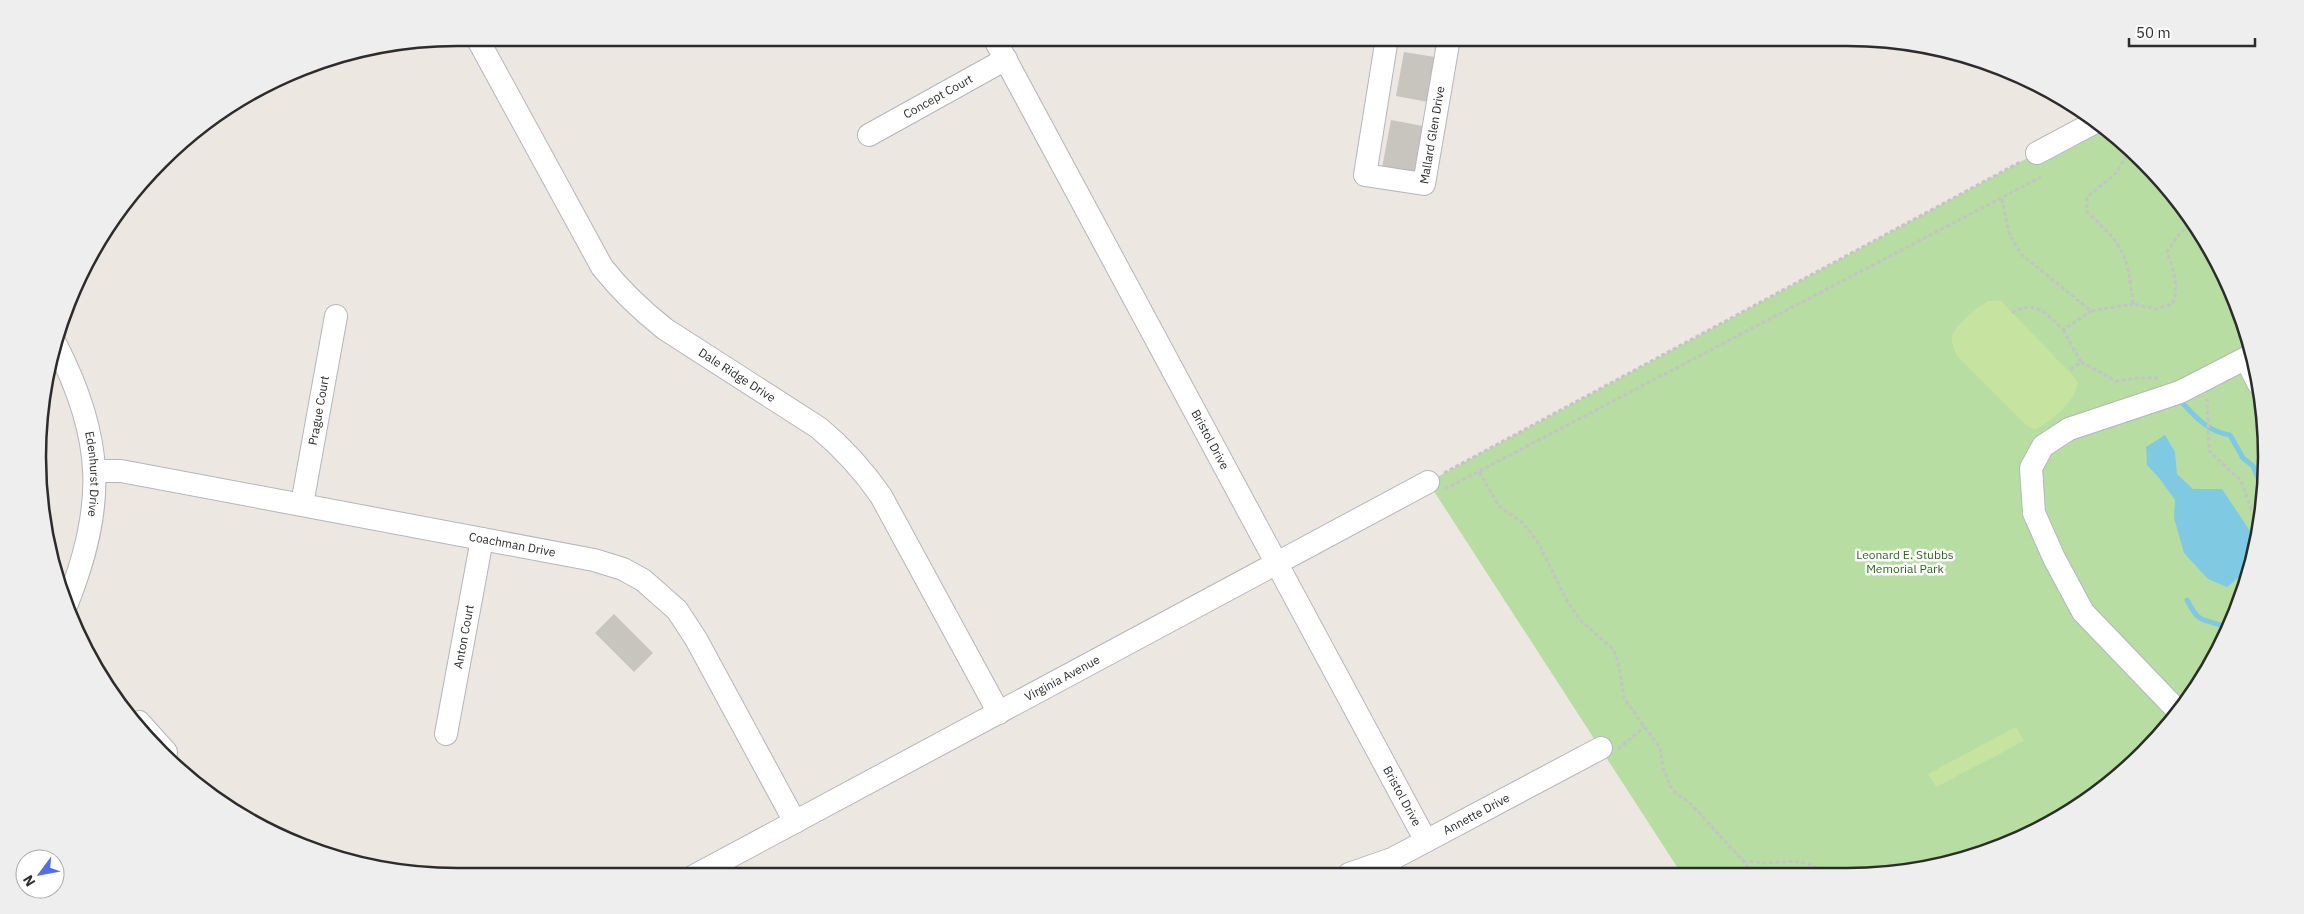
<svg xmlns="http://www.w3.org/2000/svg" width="2304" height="914" font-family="'IBM Plex Sans',sans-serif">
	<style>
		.green { fill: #b7dda3 }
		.pitch { fill: #c7e3a0 }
		.water { fill: #7fc9e3 }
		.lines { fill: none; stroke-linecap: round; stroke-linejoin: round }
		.stream { stroke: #7fc9e3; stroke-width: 5 }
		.building { fill: #c8c5bf }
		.minor-casing { stroke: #b4b6be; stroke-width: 24 }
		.path { stroke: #c4c4c4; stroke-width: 3; stroke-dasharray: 4 2.5; stroke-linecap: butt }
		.minor { stroke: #fff; stroke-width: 22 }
		.labels { text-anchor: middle; stroke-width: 5; stroke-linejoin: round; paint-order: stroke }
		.street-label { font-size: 12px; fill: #2c2c2c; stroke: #fff }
		.park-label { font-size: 12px; fill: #316323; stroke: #fff }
		.rim { fill: none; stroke: #2c2c2c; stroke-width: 2.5 }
	</style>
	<rect width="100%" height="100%" fill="#ece7e0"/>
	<path class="green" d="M2103 124 2163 181 2210 248 2244 322 2263 403 2266 485 2252 566 2196 690 2124 772 2032 833 1902 873H1681L1428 482 2028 158Z"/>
	<g class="pitch">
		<path d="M1988 301H2001L2073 376 2078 383C2075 402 2051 422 2034 430L2025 424 1957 356C1954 348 1950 342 1953 333 1957 324 1979 306 1988 301Z"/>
		<path d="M2016 727 2024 741 1936 787 1928 774Z"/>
	</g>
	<path class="water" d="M2165 435 2175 452 2177 474 2193 489H2222L2256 540 2252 566 2227 587 2208 579 2184 553 2174 518 2175 500 2160 479 2147 465 2146 447Z"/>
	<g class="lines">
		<g class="stream">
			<path d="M2179 399C2193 415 2208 432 2230 435L2243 458 2253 466 2264 492"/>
			<path d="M2187 600C2200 625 2201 617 2225 627"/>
		</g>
	</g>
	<g class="building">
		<path d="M1404 52 1435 57 1428 102 1396 96Z"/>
		<path d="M1391 120 1423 126 1415 174 1382 168Z"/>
		<path d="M614 614 653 653 634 672 595 633Z"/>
	</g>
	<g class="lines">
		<defs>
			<g id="minor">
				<path id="s1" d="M477 38 602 267C621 291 641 310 665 329L819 428C843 448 863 470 881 496L999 713"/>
				<path id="s2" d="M994 38 1426 841"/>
				<path id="s3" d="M1387 38 1365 175 1424 184 1449 38"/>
				<path id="s4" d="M869 135 1006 59"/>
				<path d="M2037 153 2097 121"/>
				<path id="s5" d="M55 343C105 439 106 507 66 606"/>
				<path d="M2246 359 2258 383"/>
				<path id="s6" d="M95 471H121L594 560 623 569 643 580 677 610 696 639 795 822"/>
				<path id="s7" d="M302 504 336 316"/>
				<path d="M2178 711 2083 612 2054 558 2034 513 2031 468 2043 446 2069 429 2180 392 2252 355"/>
				<path d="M139 722 166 752"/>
				<path id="s8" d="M446 734 482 539"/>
				<path id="s9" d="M1349 874 1392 859 1601 748"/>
				<path id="s10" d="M694 876 1428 482"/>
			</g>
		</defs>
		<use href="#minor" class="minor-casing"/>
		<g class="path">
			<path d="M2130 150 2116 173 2087 197V212C2123 245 2128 254 2133 304L2156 309 2172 304C2180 287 2173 269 2167 252L2180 233 2192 222"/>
			<path d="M2002 199 2009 233 2021 254 2091 311 2133 304"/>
			<path d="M2012 313C2033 298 2049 315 2063 330L2091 311"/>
			<path d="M2063 330 2081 362 2069 371"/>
			<path d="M2081 362 2116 381 2138 378H2160"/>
			<path d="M2207 398 2209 451 2241 481 2251 509 2260 519"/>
			<path d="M1479 472 1499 506 1523 523 1539 544 1567 601 1580 620 1613 649 1618 661 1624 698 1660 748 1663 768 1672 790 1691 804 1743 861 1752 873"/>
			<path d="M1444 473 2022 161"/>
			<path d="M1445 489 2041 177"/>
			<path d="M1618 749 1644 727"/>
			<path d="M1743 861C1751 861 1759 863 1767 863 1788 862 1807 857 1823 873"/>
		</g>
		<use href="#minor" class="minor"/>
	</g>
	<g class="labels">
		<g class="street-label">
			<text dy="4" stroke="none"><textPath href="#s4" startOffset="79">Concept Court</textPath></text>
			<text dy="4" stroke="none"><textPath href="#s3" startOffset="248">Mallard Glen Drive</textPath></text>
			<text dy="4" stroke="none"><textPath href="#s1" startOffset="435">Dale Ridge Drive</textPath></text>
			<text dy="4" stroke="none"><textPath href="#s7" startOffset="95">Prague Court</textPath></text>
			<text dy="4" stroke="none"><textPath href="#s2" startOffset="456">Bristol Drive</textPath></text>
			<text dy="4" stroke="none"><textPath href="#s5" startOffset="138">Edenhurst Drive</textPath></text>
			<text dy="4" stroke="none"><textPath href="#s6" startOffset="424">Coachman Drive</textPath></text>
			<text dy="4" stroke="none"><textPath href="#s8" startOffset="99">Anton Court</textPath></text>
			<text dy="4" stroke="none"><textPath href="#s10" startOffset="418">Virginia Avenue</textPath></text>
			<text dy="4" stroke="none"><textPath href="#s2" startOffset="861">Bristol Drive</textPath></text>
			<text dy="4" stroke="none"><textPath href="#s9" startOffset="141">Annette Drive</textPath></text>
		</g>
		<g class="park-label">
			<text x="1905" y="559">Leonard E. Stubbs<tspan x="1905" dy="14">Memorial Park</tspan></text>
		</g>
	</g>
	<path d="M0 0H2304V914H0ZM457 46H1847A411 411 0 0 1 2258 457V457A411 411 0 0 1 1847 868H457A411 411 0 0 1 46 457V457A411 411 0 0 1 457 46Z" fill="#eee" fill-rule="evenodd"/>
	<path class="rim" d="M457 46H1847A411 411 0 0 1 2258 457V457A411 411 0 0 1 1847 868H457A411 411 0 0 1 46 457V457A411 411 0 0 1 457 46Z"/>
	<g transform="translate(40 874) rotate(238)"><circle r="24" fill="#ffffff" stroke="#ababab"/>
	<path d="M0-4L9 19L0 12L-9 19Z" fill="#526fe8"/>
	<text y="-8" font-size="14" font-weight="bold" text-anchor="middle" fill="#2c2c2c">N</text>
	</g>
	<path d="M2129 38v8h126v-8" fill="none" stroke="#2c2c2c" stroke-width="2.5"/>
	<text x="2136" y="38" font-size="15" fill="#2c2c2c" stroke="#ffffff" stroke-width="4" paint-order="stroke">50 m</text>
</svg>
